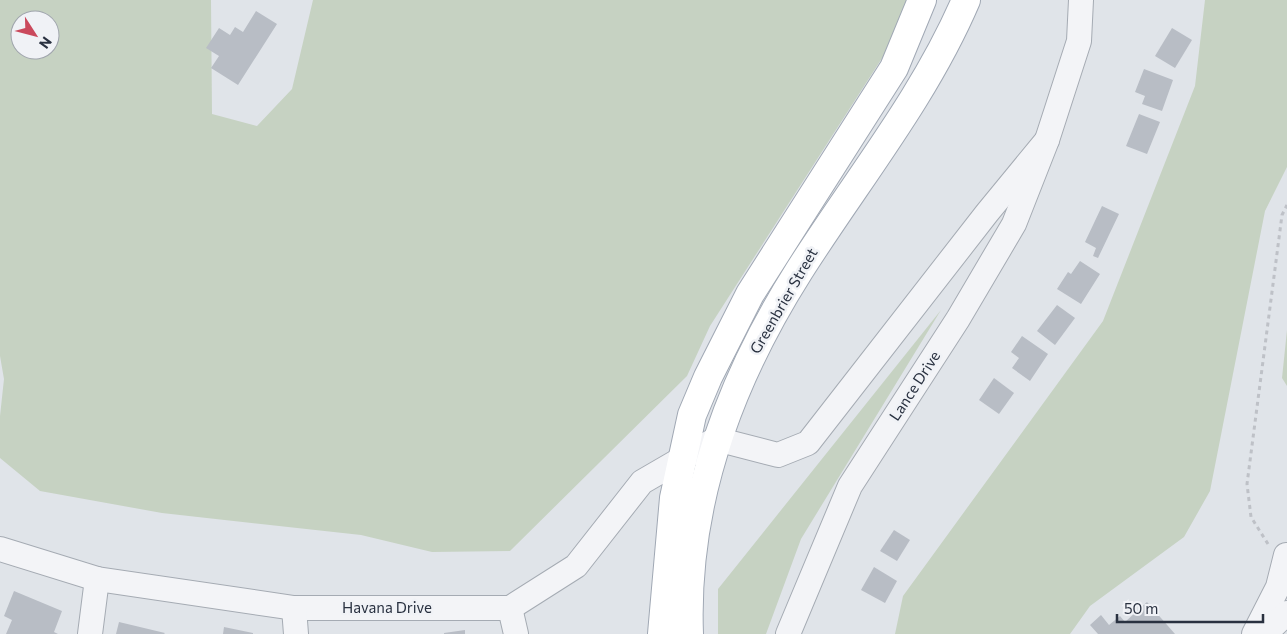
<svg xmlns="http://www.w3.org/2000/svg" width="1287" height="634" font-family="Commissioner,sans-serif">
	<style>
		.green { fill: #c6d2c2; fill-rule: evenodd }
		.building { fill: #b8bdc5 }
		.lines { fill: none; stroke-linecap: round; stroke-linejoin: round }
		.minor-casing { stroke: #a5abb3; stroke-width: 26 }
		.major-casing { stroke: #a0a8b4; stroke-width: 30 }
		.path { stroke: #bec1c7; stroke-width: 3; stroke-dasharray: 4 4; stroke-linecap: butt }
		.minor { stroke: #f3f4f7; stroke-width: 24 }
		.major { stroke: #fff; stroke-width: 28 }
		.labels { text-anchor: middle; stroke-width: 5; stroke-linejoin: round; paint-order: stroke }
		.street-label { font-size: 15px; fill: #293140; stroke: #f0f2f6 }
	</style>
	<rect width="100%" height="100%" fill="#e0e4e9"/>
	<g class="green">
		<path d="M0 0H211L212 114 257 126 292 89 313 0H916L911 13 710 326 687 376 510 551 432 552 361 535 162 513 40 491 0 458V416L4 379 0 356ZM20 20H50V50H20Z"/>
		<path d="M1205 0H1287V167L1265 211 1210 491 1184 537 1090 606 1070 634H895L903 596 1103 321 1195 86Z"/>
		<path d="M941 310 801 539 766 634H718V589Z"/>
		<path d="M1287 330V386L1282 378Z"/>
	</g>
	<g class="building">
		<path d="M256 11 277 24 238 85 211 68 219 56 206 48 219 28 230 35 235 27 243 32Z"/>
		<path d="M1172 28 1192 40 1175 68 1155 56Z"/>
		<path d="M1144 69 1173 80 1162 111 1142 104 1145 96 1135 92Z"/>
		<path d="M1139 114 1160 122 1147 154 1126 146Z"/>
		<path d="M1102 206 1119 214 1098 258 1093 256 1096 248 1085 242Z"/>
		<path d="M1080 261 1100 274 1081 304 1057 289 1068 272 1071 274Z"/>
		<path d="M1057 305 1075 318 1055 345 1037 331Z"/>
		<path d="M1022 336 1048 354 1030 381 1012 368 1019 358 1011 352Z"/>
		<path d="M994 378 1014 393 999 414 979 400Z"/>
		<path d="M894 530 910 540 897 561 880 551Z"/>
		<path d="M874 567 897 581 885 603 861 590Z"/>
		<path d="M14 591 62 611 54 632 58 634H6L12 620 4 616Z"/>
		<path d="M1147 602 1175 634H1098L1090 625 1101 615 1109 625 1120 616 1125 622Z"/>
		<path d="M119 622 165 633 164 634H116Z"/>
		<path d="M224 627 253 633V634H223Z"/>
		<path d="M465 630V634H444V633Z"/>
	</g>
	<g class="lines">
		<defs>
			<g id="minor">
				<path d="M0 549 97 579 294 608H510L576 566 642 482 716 439 778 455 808 443 987 213 1047 140"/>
				<path d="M294 608 296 634"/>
				<path d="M510 608 516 634"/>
				<path d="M90 634 97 579"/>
				<path d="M788 634 850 486 958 319 1014 224 1047 140 1079 41 1081 0"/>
				<path d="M1254 634 1278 587 1286 555"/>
				<path d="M1261 634 1270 629 1287 613"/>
			</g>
			<g id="major">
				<path d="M662 634 674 498 692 415 708 377 750 294 894 68 922 0"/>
				<path d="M689 634C684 503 730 380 799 271 856 181 924 98 966 0"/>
			</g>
		</defs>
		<use href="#minor" class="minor-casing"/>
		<use href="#major" class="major-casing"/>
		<path class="path" d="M1268 544 1251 517 1247 484 1282 215 1287 205"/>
		<use href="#minor" class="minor"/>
		<use href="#major" class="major"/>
	</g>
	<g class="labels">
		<g class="street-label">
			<text transform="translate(784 301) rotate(-60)" y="5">Greenbrier Street</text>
			<text transform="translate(915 386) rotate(-57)" y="5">Lance Drive</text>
			<text x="387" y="613">Havana Drive</text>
		</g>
	</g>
	<g transform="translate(35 35) rotate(126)"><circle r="24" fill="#f0f2f6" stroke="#a0a5ad"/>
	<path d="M0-4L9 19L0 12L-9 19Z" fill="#ca495c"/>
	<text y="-8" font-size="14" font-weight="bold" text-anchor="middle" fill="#293140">N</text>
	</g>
	<path d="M1117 614v8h146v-8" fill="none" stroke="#293140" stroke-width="2.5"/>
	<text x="1124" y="614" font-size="15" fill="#293140" stroke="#f0f2f6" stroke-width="4" paint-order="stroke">50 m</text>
</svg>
